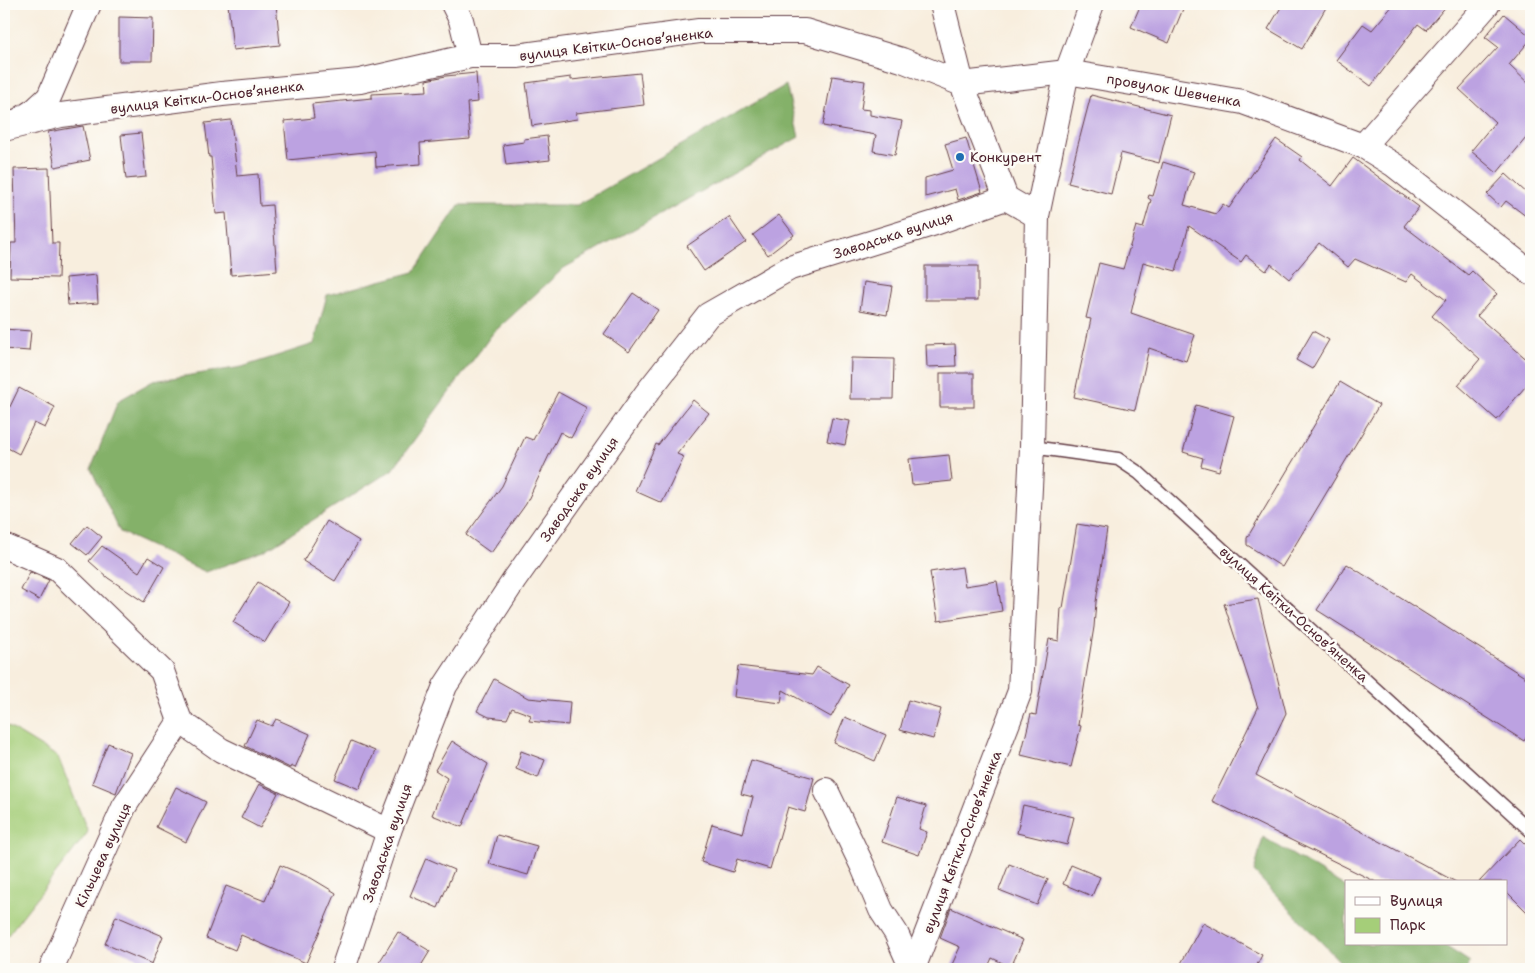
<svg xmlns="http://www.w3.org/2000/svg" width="1535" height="973" font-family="'Shantell Sans',sans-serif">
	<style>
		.green { fill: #a5ce79; stroke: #787652 }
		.forest { fill: #84b169; stroke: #67684a }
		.building { fill: #bca2e1 }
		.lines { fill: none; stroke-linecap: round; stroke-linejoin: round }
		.service-casing { stroke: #643e46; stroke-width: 15 }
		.minor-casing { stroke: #643e46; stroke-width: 26 }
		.service { stroke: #fff; stroke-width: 12 }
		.minor { stroke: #fff; stroke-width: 24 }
		.poi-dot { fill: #1f6fb2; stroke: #fdfcf7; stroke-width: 2 }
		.labels { text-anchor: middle; stroke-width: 5; stroke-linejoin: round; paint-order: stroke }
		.street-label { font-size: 14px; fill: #4a1f2b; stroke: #fdfcf7 }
		.poi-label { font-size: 14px; fill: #4a1f2b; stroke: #fdfcf7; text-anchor: start }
	</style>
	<rect width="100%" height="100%" fill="#fdfcf7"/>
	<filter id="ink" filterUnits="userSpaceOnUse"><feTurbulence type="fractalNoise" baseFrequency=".02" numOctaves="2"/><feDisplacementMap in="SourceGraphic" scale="10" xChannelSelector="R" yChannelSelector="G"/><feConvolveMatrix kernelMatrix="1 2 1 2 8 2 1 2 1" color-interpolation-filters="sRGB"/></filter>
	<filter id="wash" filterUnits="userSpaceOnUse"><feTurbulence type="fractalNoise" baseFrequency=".0096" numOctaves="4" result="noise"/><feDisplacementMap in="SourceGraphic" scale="20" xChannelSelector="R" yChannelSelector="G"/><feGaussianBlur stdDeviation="1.12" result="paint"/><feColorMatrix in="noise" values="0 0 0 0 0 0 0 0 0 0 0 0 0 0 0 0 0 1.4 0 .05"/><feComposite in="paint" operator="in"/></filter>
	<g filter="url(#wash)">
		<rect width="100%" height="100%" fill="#f8eede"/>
		<path class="green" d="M4 724 58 757 88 832 4 940Z"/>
		<g class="forest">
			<path d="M786 85 799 137 564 268 493 333 392 470 264 551 206 572 120 532 91 469 118 401 153 381 242 367 314 344 327 295 414 272 459 205H577Z"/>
			<path d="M1263 837 1346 887V944H1442L1470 962 1466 969H1347L1254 872Z"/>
		</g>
		<g id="blocks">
			<g class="building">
				<path d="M228 4H276L280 45 233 50Z"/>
				<path d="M1141 4H1185L1169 43 1131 27Z"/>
				<path d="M1283 4H1328L1302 49 1268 29Z"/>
				<path d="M1394 4H1448L1426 30 1418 24 1371 86 1336 60 1363 24 1372 30Z"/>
				<path d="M1504 14 1531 37V39L1509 65 1531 86V132L1497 173 1471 151 1495 122 1459 89 1498 47 1485 37Z"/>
				<path d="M119 17 153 18 152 61H119Z"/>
				<path d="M476 73 478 102 467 103 470 139 420 143 421 164 376 167 375 151 288 160 284 121 314 118 312 104 372 98V94L427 91 426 80 446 76Z"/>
				<path d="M640 73 644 105 576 113 577 119 532 126 526 83 571 77V80Z"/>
				<path d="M832 76 865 81 861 109 870 110V115L902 121 895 155 873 151 876 135 823 126Z"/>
				<path d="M1091 95 1171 115 1159 163 1121 153 1111 194 1068 183Z"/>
				<path d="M231 120 237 176 258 174 260 206 272 205 277 271 231 275 226 213 216 214 211 157H209L205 123Z"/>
				<path d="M83 126 90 160 55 167 48 132Z"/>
				<path d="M141 133 146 177 126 179 121 135Z"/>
				<path d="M547 136 550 160 506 165 503 145 524 142V139Z"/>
				<path d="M966 138 982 192 958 200 955 189 925 197V178L953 170 945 144Z"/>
				<path d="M1276 139 1302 157 1300 160 1332 186 1353 158 1419 207 1404 226 1468 275 1472 271 1497 294 1477 316 1531 363V380L1497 420 1458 385 1480 359 1432 316 1446 300 1412 274 1406 282 1355 259 1348 267 1319 243 1289 279 1271 264 1266 271 1246 255 1241 262 1189 226 1176 271 1143 262 1131 313 1195 335 1186 361 1149 348 1135 410 1074 397 1091 319 1086 318 1099 263 1123 269 1136 226 1143 228 1151 200 1148 198 1149 195 1153 196 1163 162 1194 172 1184 205 1216 214 1223 204 1229 208Z"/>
				<path d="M49 168 52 243H59L58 278 10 277 11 243H16L14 169Z"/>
				<path d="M1506 174 1531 197V220L1506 201 1501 207 1487 194Z"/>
				<path d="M779 215 794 235 768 255 753 235Z"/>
				<path d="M729 217 746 242 704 271 687 246Z"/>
				<rect x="925" y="266" width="53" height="34"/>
				<path d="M96 275 98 303 68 305 66 278Z"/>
				<path d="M864 282 892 286 887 315 860 310Z"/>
				<path d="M633 293 658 310 629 352 604 334Z"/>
				<path d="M4 329 31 331 29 351 4 349Z"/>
				<path d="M1313 331 1329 340 1312 369 1296 360Z"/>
				<path d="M955 344 956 366 927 367 926 345Z"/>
				<path d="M851 358 894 359 893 399H850Z"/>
				<rect x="940" y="373" width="34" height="34"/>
				<path d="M1340 382 1379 405 1282 567 1247 545V538Z"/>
				<path d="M19 388 55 407 45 428 34 423 19 454 4 446V419Z"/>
				<path d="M558 392 587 408 571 438 560 432 526 504 491 553 466 535 502 486 525 437 533 440Z"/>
				<path d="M693 400 709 413 677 454 684 457 662 503 635 491 656 444 658 445Z"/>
				<path d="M1196 405 1234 416 1219 471 1201 466 1203 458 1183 452Z"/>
				<path d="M832 418 850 421 845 445 827 441Z"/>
				<path d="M949 455 952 481 912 485 909 459Z"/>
				<path d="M327 521 359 541 335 581 303 561Z"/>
				<path d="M1077 524 1107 529 1096 602 1094 627 1078 725 1081 726 1071 767 1021 755 1031 714 1036 715 1049 639 1059 641 1061 608H1063Z"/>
				<path d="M87 525 102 537 87 555 72 543Z"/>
				<path d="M102 546 139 572 148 557 164 567 144 602 108 578 89 561Z"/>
				<path d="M1347 564 1531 681V730L1524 741 1317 610Z"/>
				<path d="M962 567 965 586 997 581 1002 611 938 621 930 572Z"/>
				<path d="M30 572 49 580 39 600 21 590Z"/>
				<path d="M258 582 289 602 265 642 233 622Z"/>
				<path d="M1258 599 1286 713 1256 775 1456 882H1376L1212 801 1258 708 1224 604Z"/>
				<path d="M738 666 812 675 817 667 849 685 831 717 783 690 781 703 734 697Z"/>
				<path d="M494 679 528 698 570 702 568 725 529 721 531 715 512 708 507 719 489 717 477 711Z"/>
				<path d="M908 700 941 709 933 739 900 730Z"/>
				<path d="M845 717 886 735 875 761 834 743Z"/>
				<path d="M276 719 310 734 295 768 291 766 290 768 245 746 257 720 272 726Z"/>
				<path d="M351 741 375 751 359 789 335 779Z"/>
				<path d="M452 741 488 764 462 827 432 815 447 778 435 770Z"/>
				<path d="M108 743 131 753 116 793 92 783Z"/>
				<path d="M521 751 545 760 538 778 516 769Z"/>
				<path d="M751 760 814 778 805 812 788 807 770 869 737 859 733 872 701 862 712 824 743 833 753 797 741 794Z"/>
				<path d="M259 784 278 793 260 828 241 818Z"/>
				<path d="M176 787 206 802 186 842 156 827Z"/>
				<path d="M897 797 926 806 919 829 927 832 919 855 882 842Z"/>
				<path d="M1023 805 1074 817 1067 845 1017 833Z"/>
				<path d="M497 835 537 846 528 875 489 864Z"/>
				<path d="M1520 839 1531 850V916L1506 891V882H1479Z"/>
				<path d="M426 858 454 870 438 908 410 896Z"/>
				<path d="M1009 864 1048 879 1037 905 999 890Z"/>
				<path d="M280 865 311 878 336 893 306 963 241 935 235 950 206 938 226 886 265 901Z"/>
				<path d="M1071 865 1100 877 1092 896 1063 884Z"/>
				<path d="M951 908 1023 940 1011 967 992 958 987 969H950L960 947 940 938Z"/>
				<path d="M116 916 163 936 152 964 105 944Z"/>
				<path d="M1203 923 1262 955 1255 969H1178Z"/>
				<path d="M398 932 430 951 419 969H375Z"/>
			</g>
		</g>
	</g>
	<g filter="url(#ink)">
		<use href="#blocks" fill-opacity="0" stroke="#643e46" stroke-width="1"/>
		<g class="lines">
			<defs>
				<path id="service" d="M1032 447 1118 459 1139 473 1531 831"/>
				<g id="minor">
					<path d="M453 4 461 20 470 56"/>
					<path d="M942 4 962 84 1006 198 1037 216"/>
					<path d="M18 121 35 110 49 97 89 4"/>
					<path d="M4 129 61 115 222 94 360 81 470 56H517L699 31H805L902 60 962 84 1067 72 1243 102 1363 146 1394 165 1531 273"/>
					<path d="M1363 146 1488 4"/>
					<path d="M4 546 57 569 162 671 180 721 221 750 389 831"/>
					<path d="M826 790 863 867 881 910 896 933 912 969"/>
					<path d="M51 969 124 807 180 721"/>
					<path d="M343 969 389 831 445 686 515 579 646 394 708 315 790 268 935 223 1006 198"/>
					<path d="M913 969 1020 691 1032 447 1037 216 1067 72 1092 4"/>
				</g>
			</defs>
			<use href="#service" class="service-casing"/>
			<use href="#minor" class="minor-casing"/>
			<use href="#service" class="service"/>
			<use href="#minor" class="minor"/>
		</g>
	</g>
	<circle class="poi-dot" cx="960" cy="157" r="5"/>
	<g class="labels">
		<g class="street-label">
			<text transform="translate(616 44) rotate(-7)" y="5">вулиця Квітки-Основʼяненка</text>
			<text transform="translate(1174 90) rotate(10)" y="5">провулок Шевченка</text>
			<text transform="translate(207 97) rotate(-7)" y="5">вулиця Квітки-Основʼяненка</text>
			<text transform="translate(893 235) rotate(-18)" y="5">Заводська вулиця</text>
			<text transform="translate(579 489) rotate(-55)" y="5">Заводська вулиця</text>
			<text transform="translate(1294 614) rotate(42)" y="5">вулиця Квітки-Основʼяненка</text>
			<text transform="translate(962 842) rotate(-69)" y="5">вулиця Квітки-Основʼяненка</text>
			<text transform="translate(387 843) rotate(-71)" y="5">Заводська вулиця</text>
			<text transform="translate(103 855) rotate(-65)" y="5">Кільцева вулиця</text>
		</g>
		<g class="poi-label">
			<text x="970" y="162">Конкурент</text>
		</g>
	</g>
	<rect width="1535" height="973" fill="none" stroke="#fdfcf7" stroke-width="20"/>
	<rect x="1345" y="880" width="162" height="65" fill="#fdfcf7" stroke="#b5a4a5"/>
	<rect x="1355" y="897" width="25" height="8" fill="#ffffff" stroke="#b5a4a5"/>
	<text x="1390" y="906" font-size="15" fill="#4a1f2b">Вулиця</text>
	<rect x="1355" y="918" width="25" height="15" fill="#a5ce79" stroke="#b5a4a5"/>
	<text x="1390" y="930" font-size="15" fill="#4a1f2b">Парк</text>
</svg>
